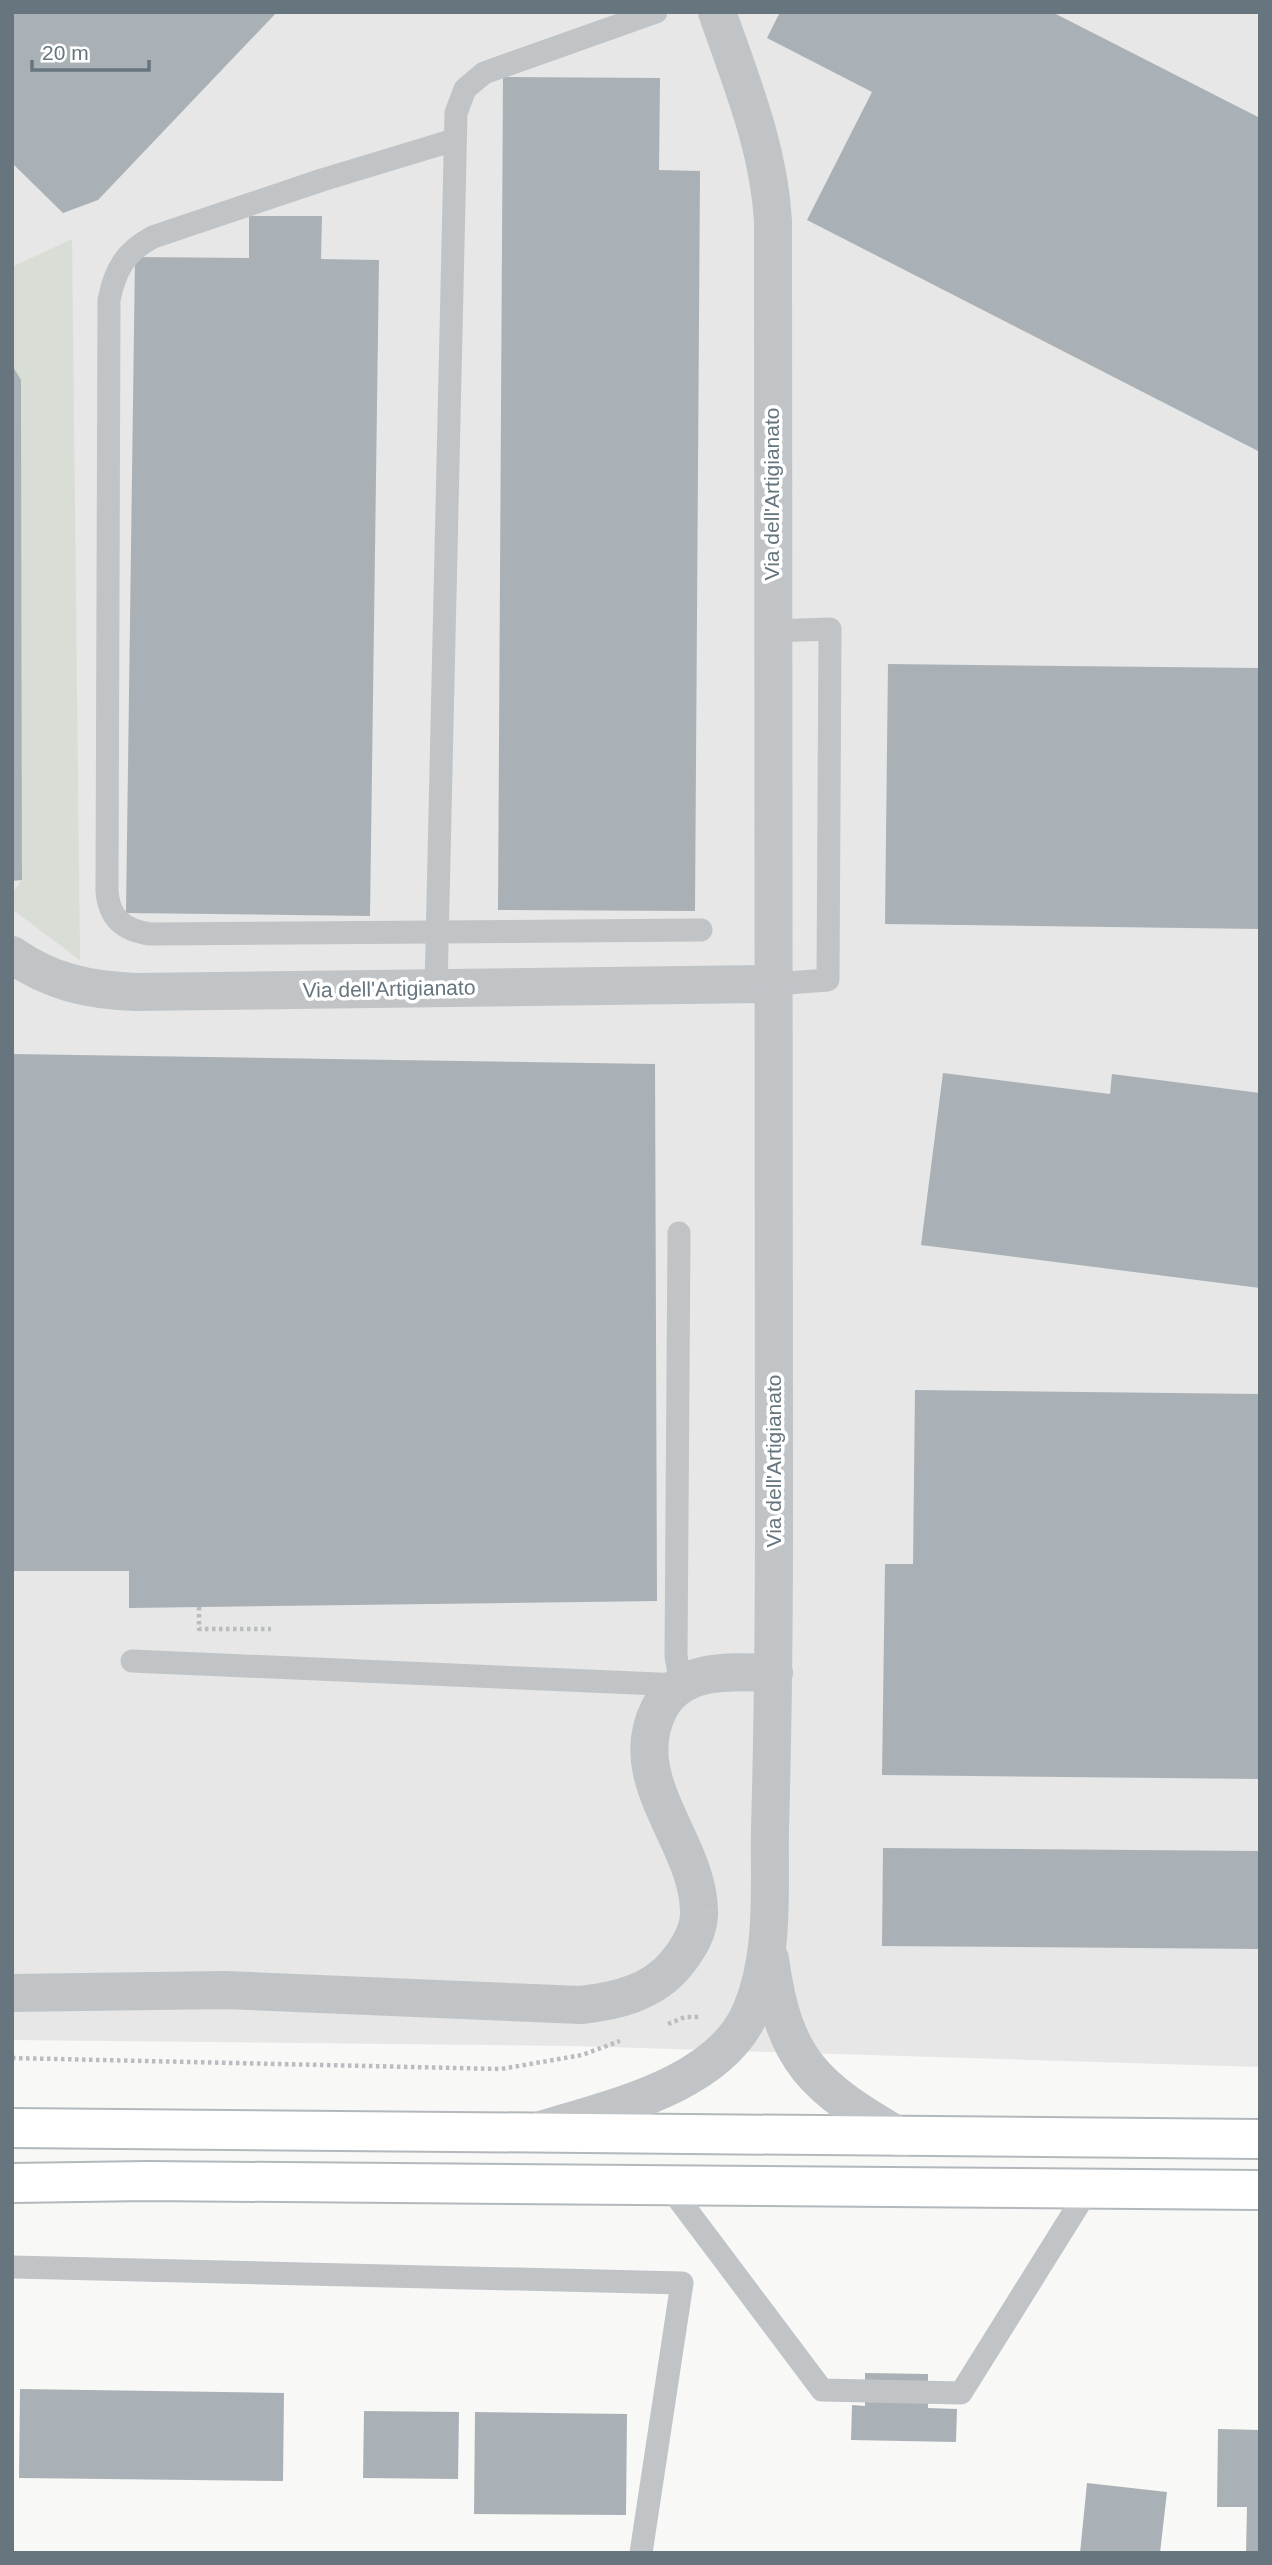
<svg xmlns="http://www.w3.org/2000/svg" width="1272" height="2565" font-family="Arial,sans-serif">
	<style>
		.built { fill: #e6e7e6 }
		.green { fill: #d8ddd5 }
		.building { fill: #aab1b6 }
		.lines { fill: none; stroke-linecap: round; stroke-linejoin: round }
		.secondary-casing { stroke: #b2b8bc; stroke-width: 42 }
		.path { stroke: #babdbf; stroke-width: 4.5; stroke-dasharray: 3.5 3.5; stroke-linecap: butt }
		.lane { stroke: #c0c4c7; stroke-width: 23 }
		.street { stroke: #c0c4c7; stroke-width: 38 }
		.secondary { stroke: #fff; stroke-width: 38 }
		.labels { text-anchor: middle; stroke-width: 7; stroke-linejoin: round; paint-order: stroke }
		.street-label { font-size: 21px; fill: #66757e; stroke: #fff }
	</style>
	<rect width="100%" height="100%" fill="#f8f8f6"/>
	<path class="built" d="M12 12H1260V2067L574 2046 12 2040Z"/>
	<path class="green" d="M72 239 80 960 12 909V893L22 880 21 380 12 365V267Z"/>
	<g class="building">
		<path d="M12 12H277L98 200 63 213 12 163Z"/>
		<path d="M780 12H1052L1260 118V452L807 220 872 92 767 38Z"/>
		<path d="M503 77 660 78 659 170 700 171 695 911 498 910Z"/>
		<path d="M249 216H322L321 259 379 260 370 916 126 913 135 257 249 258Z"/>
		<path d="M12 365 21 380 22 880 12 881Z"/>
		<path d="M888 664 1260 668V929L885 924Z"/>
		<path d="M12 1054 655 1064 657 1601 129 1608V1571H12Z"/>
		<path d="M943 1073 1110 1094 1112 1074 1260 1093V1288L921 1245Z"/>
		<path d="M915 1390 1260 1394V1779L882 1775 885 1564H913Z"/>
		<path d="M883 1848 1260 1851V1949L882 1946Z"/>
		<path d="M865 2373 928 2374V2408L957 2409 956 2442 851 2440 852 2405 865 2406Z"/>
		<path d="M20 2389 284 2393 283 2481 19 2478Z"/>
		<path d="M364 2411 459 2412 458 2479 363 2478Z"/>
		<path d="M475 2412 627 2414 626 2515 474 2514Z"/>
		<path d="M1218 2429 1260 2430V2553H1246L1247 2507H1217Z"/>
		<path d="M1087 2483 1167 2492 1160 2553H1080Z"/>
	</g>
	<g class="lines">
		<defs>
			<g id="secondary">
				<path d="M12 2128 1260 2139"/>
				<path d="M12 2183 147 2181 1260 2190"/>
			</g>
		</defs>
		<use href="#secondary" class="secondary-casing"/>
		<g class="path">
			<path d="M199 1607V1629H271"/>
			<path d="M668 2024 685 2017H700"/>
			<path d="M12 2058 501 2069 582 2055 620 2041"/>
		</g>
		<g class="lane">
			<path d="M454 140 322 180 153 237C125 252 115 270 109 300L107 891C109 918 123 930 150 934L701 930"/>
			<path d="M771 631 830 629 828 980 773 984"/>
			<path d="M436 989 456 113 465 89 484 73 656 12"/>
			<path d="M132 1661 681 1685 676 1656 679 1233"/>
			<path d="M668 2185 822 2390 961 2393 1089 2188"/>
			<path d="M12 2267 682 2283 641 2553"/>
		</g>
		<g class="street">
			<path d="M12 955C51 982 88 990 135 992L773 984"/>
			<path d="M770 1959C784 2063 815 2087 902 2138"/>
			<path d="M12 1993 225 1990 581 2005C616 2001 652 1993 676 1964 688 1949 700 1931 699 1911 698 1841 623 1780 659 1709 681 1666 734 1672 774 1673"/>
			<path d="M544 2129C612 2108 720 2085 751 2011 775 1955 769 1889 770 1829 773 1723 774 1618 774 1512 773 1081 773 651 773 221 769 148 741 81 717 12"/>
		</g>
		<use href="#secondary" class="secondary"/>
	</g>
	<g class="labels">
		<g class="street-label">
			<text transform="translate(772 494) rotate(-90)" y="7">Via dell'Artigianato</text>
			<text transform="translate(389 989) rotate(-1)" y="7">Via dell'Artigianato</text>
			<text transform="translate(774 1461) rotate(-90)" y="7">Via dell'Artigianato</text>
		</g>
	</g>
	<rect width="1272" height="2565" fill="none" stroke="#66757e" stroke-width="28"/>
	<path d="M32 60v10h117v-10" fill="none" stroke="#66757e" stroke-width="3.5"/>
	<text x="42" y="60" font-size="21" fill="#66757e" stroke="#ffffff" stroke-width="5" paint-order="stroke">20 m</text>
</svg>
